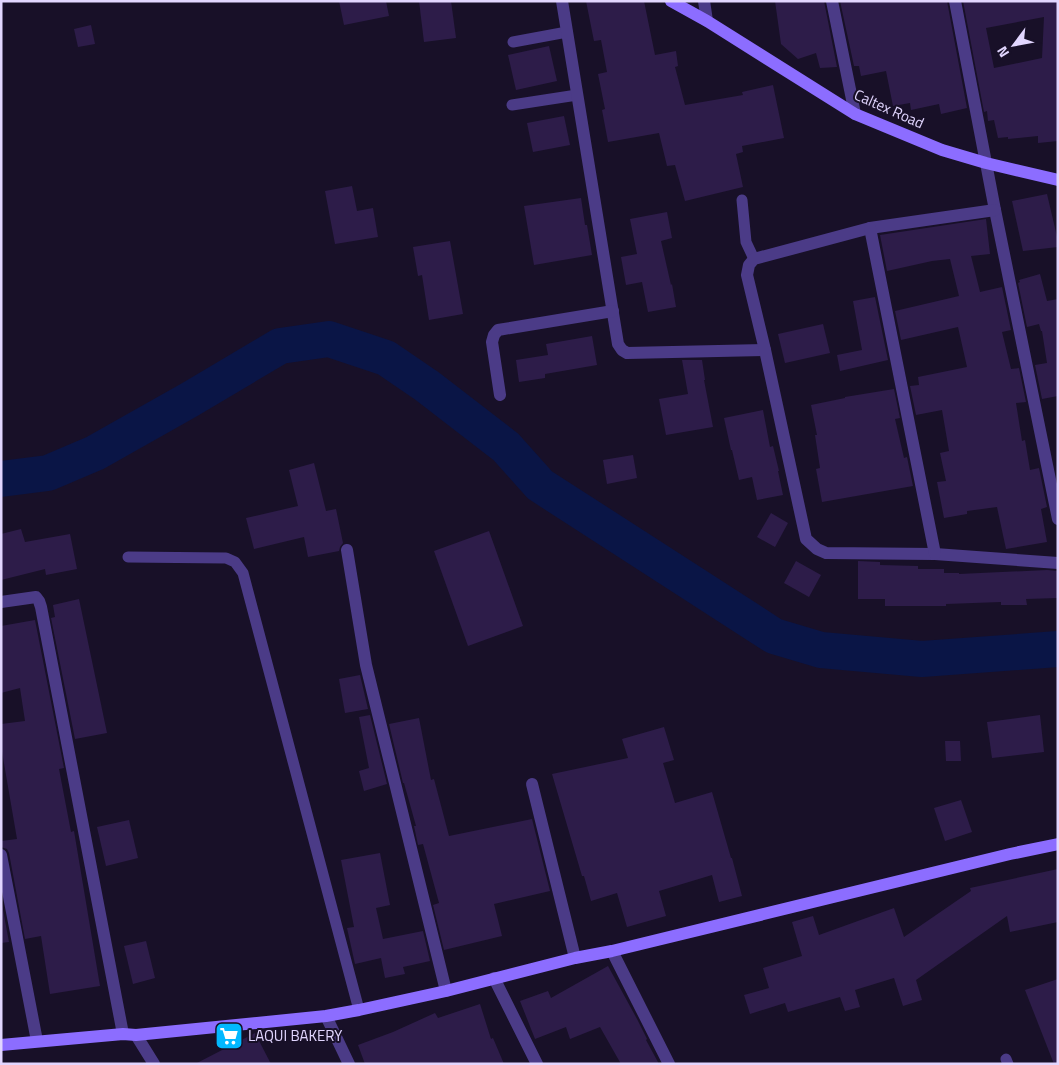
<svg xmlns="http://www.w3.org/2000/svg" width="1059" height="1065" font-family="'Titillium Web',sans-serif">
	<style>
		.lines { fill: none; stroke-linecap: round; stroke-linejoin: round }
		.river { stroke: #0a1546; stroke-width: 36 }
		.building { fill: #2d1c49; fill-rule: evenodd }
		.lane { stroke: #4b3b87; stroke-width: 11 }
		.street { stroke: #4b3b87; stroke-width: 12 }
		.secondary { stroke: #8c6dff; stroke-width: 12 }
		.labels { text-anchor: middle; stroke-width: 4; stroke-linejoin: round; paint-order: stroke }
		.street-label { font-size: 15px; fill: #e2d6ff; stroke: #181028 }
		.poi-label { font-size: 15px; fill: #e2d6ff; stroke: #181028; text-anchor: start }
	</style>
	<rect width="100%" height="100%" fill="#181028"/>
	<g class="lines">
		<path class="river" d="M1 479 48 473 95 453 189 400 280 346 329 339 386 358 427 386 506 447 540 485 774 636 821 650 922 659 1058 649"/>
	</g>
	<g class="building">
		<path d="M339 1H386L389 16 344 25Z"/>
		<path d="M419 1H451L456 38 424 42Z"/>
		<path d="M586 1H644L655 55 676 51 678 66 675 67 685 105 743 95 742 92 773 85 784 138 742 146 743 152 736 154 743 187 685 201 675 165 667 166 659 133 608 142 602 110 605 109 598 74 607 72 601 40 594 41Z"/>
		<path d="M775 1H824L837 67 820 68 816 53 798 59 781 44Z"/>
		<path d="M840 1H947L967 108 941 114 939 104 911 110 910 103 893 106 886 71 861 76 859 66H854Z"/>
		<path d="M963 1H1058V141L1038 143V136L1008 139V137L998 138 994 120 988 121 987 111 984 112ZM1044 17 1042 58 994 68 986 28Z"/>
		<path d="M91 25 95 44 78 47 74 29Z"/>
		<path d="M549 46 557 81 516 90 508 55Z"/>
		<path d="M564 116 570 145 533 152 527 123Z"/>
		<path d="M352 186 357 211 373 208 378 237 335 244 325 191Z"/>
		<path d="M1047 194 1058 241V247L1023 251 1012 201Z"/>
		<path d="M581 198 585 225H587L592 255 534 265 524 206Z"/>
		<path d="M667 212 672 238 661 241 671 285 672 284 676 307 648 312 642 282 626 285 621 257 637 254 630 219Z"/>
		<path d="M986 219 990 254 971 256 980 292 1002 287 1011 330 1002 332 1011 369 1019 368 1026 402 1016 403 1022 441 1025 440 1030 470 1039 468 1047 507 1041 509 1047 542 1006 549 997 507 967 511V514L944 518 937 482 946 481 940 453 949 451 942 410 916 415 910 386 919 385 918 377 967 367 958 327 901 340 895 311 959 296 950 259 932 261 887 271 880 235Z"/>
		<path d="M450 241 463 314 429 320 422 275 418 276 413 247Z"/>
		<path d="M1040 274 1047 301 1058 299V396L1042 399 1035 365 1047 363 1042 331H1041L1039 324 1027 327 1018 283 1020 282 1019 280Z"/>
		<path d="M875 297 888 360 840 371 837 355 862 350 853 301Z"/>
		<path d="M823 324 830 353 785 363 778 334Z"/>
		<path d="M592 336 597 365 545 374V378L519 382 516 360 548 355 546 344Z"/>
		<path d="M682 360H702L705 380H704L713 427 666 435 659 399 688 394Z"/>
		<path d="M894 389 900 418 895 419 904 458 907 457 913 486 822 502 816 469 820 468 815 435H817L811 405 845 398V397Z"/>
		<path d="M763 410 770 447 773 446 779 471H778L783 495 757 500 752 477 739 480 732 450H731L724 418Z"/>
		<path d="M633 455 637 478 607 484 603 460Z"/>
		<path d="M314 463 326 511 336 509 343 543 340 547 339 551 308 557 304 537 254 549 246 518 298 506 289 470Z"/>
		<path d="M771 513 788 523 775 547 757 537Z"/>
		<path d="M21 529 25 542 70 534 77 569 46 575 45 569 1 580V534Z"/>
		<path d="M489 531 523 626 468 646 434 551Z"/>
		<path d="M796 561 821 575 809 597 784 583Z"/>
		<path d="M858 561 880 562V565L918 566V569H944V573H959V574L1047 570 1058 571V598L1026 599 1027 605H1001V602L946 604V606H885V599H858Z"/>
		<path d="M79 599 107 733 75 739 51 618 55 617 53 605Z"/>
		<path d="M35 620 64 768 59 769 71 832 74 831 100 986 50 994 41 936 25 939 9 853 7 849 1 847V841L17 839 1 746V724L25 721 20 688 1 693V626Z"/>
		<path d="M360 675 368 709 345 713 339 679Z"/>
		<path d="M370 715 387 784 364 791 359 771 369 768 359 717Z"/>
		<path d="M1040 715 1044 752 992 758 987 722Z"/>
		<path d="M419 718 431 780 434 779 449 836 532 819 550 891 494 904 502 936 444 950 433 905 439 903 423 844 418 845 414 826H416L404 783H403L389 724Z"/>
		<path d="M664 727 674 760 663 763 675 803 712 792 731 858H732L742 896 719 902 712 875 659 891 666 916 627 927 617 893 591 901 584 876H582L552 774 628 758 622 739Z"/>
		<path d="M945 741H960L961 761H946Z"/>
		<path d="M961 800 972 832 945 841 934 808Z"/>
		<path d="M129 820 138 858 106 866 97 827Z"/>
		<path d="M380 853 390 905 376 908 383 939 423 931 430 961 403 967 405 974 385 978 381 958 355 964 347 928 354 927 341 860Z"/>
		<path d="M1058 869V922L1010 932 1007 916 916 980 922 1000 903 1006 894 978 855 990 860 1007 845 1011 840 997 788 1012 785 1003 750 1014 744 995 769 988 763 968 802 956 792 922 813 916 819 935 894 908 904 937 971 891 970 888Z"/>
		<path d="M1 899 9 942 1 943Z"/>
		<path d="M146 941 155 978 133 984 124 946Z"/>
		<path d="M608 966 637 1019 647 1039 646 1040 659 1064H621L600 1027 570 1039 566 1027 535 1039 520 1001 548 991 551 998Z"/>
		<path d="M1058 979V1064H1054L1025 990Z"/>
		<path d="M480 1004 491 1039 493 1038 504 1064H365L358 1045 393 1032 435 1013 438 1018Z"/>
		<path d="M255 1033 271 1064H195Z"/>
	</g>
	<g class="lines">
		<g class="lane">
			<path d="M513 42 567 32"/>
			<path d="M512 105 577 95"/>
			<path d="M742 200 746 242 754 259"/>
			<path d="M128 557 226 558 235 562 243 573 359 1010"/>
			<path d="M1006 1059 1008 1064"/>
		</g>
		<g class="street">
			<path d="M562 1 618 344 622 350 627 353 765 350"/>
			<path d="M704 1 707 21"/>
			<path d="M832 1 855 114"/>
			<path d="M955 1 995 210 1058 519"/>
			<path d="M995 210 870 228 754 259 749 265 747 275 765 350 806 539 817 549 826 553 935 554 1058 563"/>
			<path d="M870 228 935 554"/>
			<path d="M500 395 492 342 494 335 498 330 613 311"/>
			<path d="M347 550 366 665 446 991"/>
			<path d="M1 602 36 597 39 601 41 607 123 1034"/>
			<path d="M532 784 575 958"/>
			<path d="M1 855 37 1041"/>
			<path d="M612 951 669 1064"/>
			<path d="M494 978 537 1064"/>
			<path d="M326 1016 349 1064"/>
			<path d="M136 1035 154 1064"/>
		</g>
		<g class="secondary">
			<path d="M671 1 707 21 855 114 942 150 986 163 1058 180"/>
			<path d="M1 1045 123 1034 136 1035 326 1016 359 1010 446 991 575 958 612 951 1010 854 1058 844"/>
		</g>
	</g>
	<defs>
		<symbol id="supermarket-square" viewBox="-11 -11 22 22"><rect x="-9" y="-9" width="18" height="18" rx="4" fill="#02b8ff" stroke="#181028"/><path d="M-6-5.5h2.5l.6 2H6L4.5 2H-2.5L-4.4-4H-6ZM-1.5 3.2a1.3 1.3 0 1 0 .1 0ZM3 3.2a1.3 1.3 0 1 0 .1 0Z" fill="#fff"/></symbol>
	</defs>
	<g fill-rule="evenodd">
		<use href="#supermarket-square" x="213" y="1020" width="32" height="32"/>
	</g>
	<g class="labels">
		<g class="street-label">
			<text transform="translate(889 109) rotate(24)" y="5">Caltex Road</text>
		</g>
		<g class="poi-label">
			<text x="248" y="1041">LAQUI BAKERY</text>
		</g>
	</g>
	<rect width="1059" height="1065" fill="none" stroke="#e2d6ff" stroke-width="5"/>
	<g transform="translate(1014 45) rotate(238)" stroke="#181028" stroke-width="4" paint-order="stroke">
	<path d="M0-4L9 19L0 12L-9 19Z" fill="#e2d6ff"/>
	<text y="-8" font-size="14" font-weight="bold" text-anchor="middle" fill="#e2d6ff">N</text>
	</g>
</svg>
